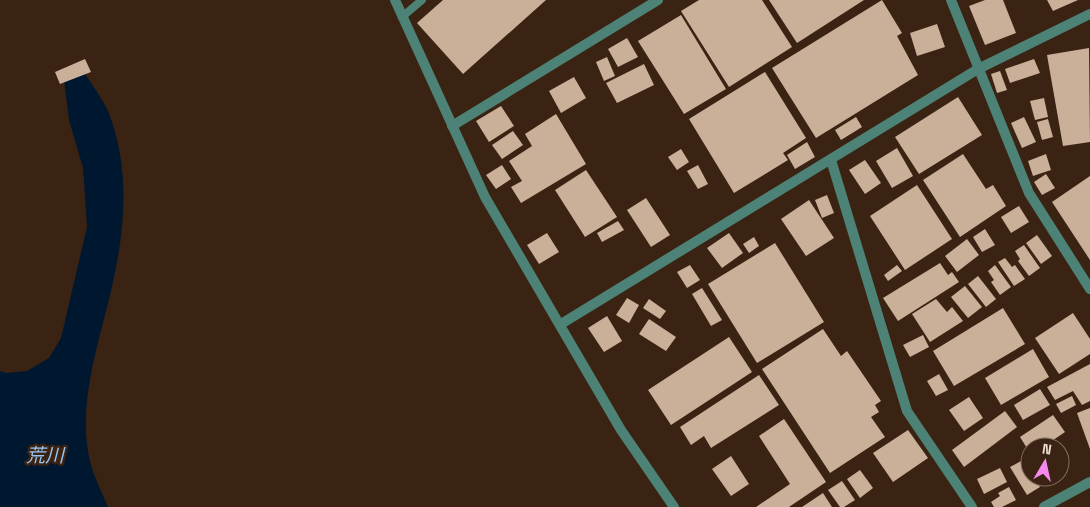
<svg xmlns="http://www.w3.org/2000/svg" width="1090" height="507" font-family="'Space Grotesk','Noto Sans JP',sans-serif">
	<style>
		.water { fill: #001730 }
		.building { fill: #cbb099 }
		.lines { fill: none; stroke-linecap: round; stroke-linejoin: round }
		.service { stroke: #4d8276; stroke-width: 8 }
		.minor { stroke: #4d8276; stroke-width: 10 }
		.labels { text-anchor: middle; stroke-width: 5; stroke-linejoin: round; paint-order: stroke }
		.water-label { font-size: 19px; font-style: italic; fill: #98c4f4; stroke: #3a2313 }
	</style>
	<rect width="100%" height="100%" fill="#3a2313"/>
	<path class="water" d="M84 72C92 85 102 98 108 111 137 184 120 261 100 334 90 375 79 422 91 465 95 479 102 493 108 507H0V371L6 373 27 371 49 358 61 338 87 227 83 168 69 120 64 80Z"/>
	<g class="building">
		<path d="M443 0H546L463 74 417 23Z"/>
		<path d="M699 0H762L792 47 729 87 681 11Z"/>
		<path d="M769 0H864L797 43Z"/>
		<path d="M882 0 902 33 897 36 918 75 816 138 772 68Z"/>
		<path d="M985 0H1003L1016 33 985 45 969 6Z"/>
		<path d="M1047 0H1078L1053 11Z"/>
		<path d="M681 15 726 89 684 114 638 41Z"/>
		<path d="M937 24 945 47 917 56 910 33Z"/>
		<path d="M627 38 638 57 618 67 608 49Z"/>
		<path d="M1089 48 1090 142 1063 146 1047 55Z"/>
		<path d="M607 57 615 76 604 81 596 62Z"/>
		<path d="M85 59 91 72 60 84 55 72Z"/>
		<path d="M1034 59 1040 73 1010 83 1005 69Z"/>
		<path d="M644 64 654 85 617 103 606 83Z"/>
		<path d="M1000 71 1007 90 997 93 991 74Z"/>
		<path d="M765 72 806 138 783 153 788 160 734 193 689 119Z"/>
		<path d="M574 77 586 98 561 113 549 91Z"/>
		<path d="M958 97 982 135 919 174 895 137Z"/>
		<path d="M1044 98 1048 117 1035 120 1030 101Z"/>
		<path d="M501 106 514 126 489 142 476 121Z"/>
		<path d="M556 114 586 164 521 203 511 187 522 181 509 161 532 146 525 134Z"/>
		<path d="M856 117 862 127 841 140 835 130Z"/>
		<path d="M1024 117 1036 142 1022 148 1011 123Z"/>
		<path d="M1048 119 1053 137 1042 140 1037 122Z"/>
		<path d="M513 131 523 145 502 159 492 145Z"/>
		<path d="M807 142 815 157 795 169 787 155Z"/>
		<path d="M897 148 913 176 892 188 876 161Z"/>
		<path d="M681 149 689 162 677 170 668 157Z"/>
		<path d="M963 154 986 189 993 185 1006 206 960 237 923 180Z"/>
		<path d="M1046 154 1051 170 1033 176 1028 161Z"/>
		<path d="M865 160 881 183 865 194 849 170Z"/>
		<path d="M502 165 511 179 496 189 486 175Z"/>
		<path d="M698 165 708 184 698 189 687 171Z"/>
		<path d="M586 170 617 217 585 237 555 190Z"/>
		<path d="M1046 174 1055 188 1042 195 1034 182Z"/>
		<path d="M1090 176V260L1052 202Z"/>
		<path d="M917 185 952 239 905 270 870 216Z"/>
		<path d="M827 195 834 213 822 218 815 200Z"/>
		<path d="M646 198 670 235 651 247 627 210Z"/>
		<path d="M809 200 834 238 806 256 781 219Z"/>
		<path d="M1019 206 1029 222 1011 233 1001 217Z"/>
		<path d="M618 221 624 230 602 242 597 233Z"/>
		<path d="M985 229 995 245 982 252 973 237Z"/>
		<path d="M547 233 559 252 539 264 527 245Z"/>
		<path d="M729 233 743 253 722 268 707 248Z"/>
		<path d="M1037 235 1052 256 1041 264 1026 243Z"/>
		<path d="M754 237 759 246 749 253 743 244Z"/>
		<path d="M967 239 979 255 957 272 945 256Z"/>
		<path d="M775 243 824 322 757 363 708 284Z"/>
		<path d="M1024 245 1040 268 1029 276 1018 261 1020 259 1015 251Z"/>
		<path d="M1005 258 1012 267 1015 265 1025 279 1014 286 998 262Z"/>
		<path d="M940 263 948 275 952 272 959 282 898 321 883 298Z"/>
		<path d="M690 265 700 280 687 288 677 272Z"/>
		<path d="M897 265 902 271 888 281 884 275Z"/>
		<path d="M995 265 1011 287 1000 295 991 282 994 280 988 271Z"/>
		<path d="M978 276 996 299 986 307 968 284Z"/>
		<path d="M965 286 982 307 968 318 951 297Z"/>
		<path d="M702 288 722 320 711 326 692 294Z"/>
		<path d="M627 298 639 305 629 323 616 315Z"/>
		<path d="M649 299 666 311 660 319 643 308Z"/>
		<path d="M936 299 947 312 952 307 963 321 930 342 912 314Z"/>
		<path d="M1003 308 1025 344 954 386 933 351Z"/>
		<path d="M1073 313 1090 339V354L1059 374 1035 338Z"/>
		<path d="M607 316 622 341 604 352 588 328Z"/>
		<path d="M649 319 676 337 666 351 639 334Z"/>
		<path d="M823 329 841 356 847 351 881 401 875 405 879 412 871 417 885 437 830 473 762 369Z"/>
		<path d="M923 335 929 347 910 357 903 345Z"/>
		<path d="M729 337 752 372 671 425 648 390Z"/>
		<path d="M1033 349 1049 377 1001 405 985 378Z"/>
		<path d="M1090 364V401L1082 405 1073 391 1055 400 1047 387Z"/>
		<path d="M939 374 948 390 936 396 927 381Z"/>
		<path d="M759 375 779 405 711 448 704 436 691 445 680 427Z"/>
		<path d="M1040 389 1050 405 1023 420 1014 405Z"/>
		<path d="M1072 396 1076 405 1061 413 1056 404Z"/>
		<path d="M969 397 983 418 964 431 949 410Z"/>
		<path d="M1090 408V449L1077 413Z"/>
		<path d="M1005 411 1017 427 964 467 952 450Z"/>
		<path d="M1053 415 1065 432 1043 447H1030V453L1020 437Z"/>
		<path d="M784 419 826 482 789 507H756L790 484 759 436Z"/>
		<path d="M908 430 928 458 893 482 873 453Z"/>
		<path d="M731 456 749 484 731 496 712 469Z"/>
		<path d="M1023 460 1030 471V477H1034L1040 487 1027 495 1010 467Z"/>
		<path d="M1000 468 1007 482 984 494 977 479Z"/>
		<path d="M860 470 873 488 860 498 847 479Z"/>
		<path d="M842 481 855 500 844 507H840L828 490Z"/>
		<path d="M1009 487 1016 500 1002 507H994L991 502 1000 496 998 493Z"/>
		<path d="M823 493 832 507H802Z"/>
	</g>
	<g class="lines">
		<path class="service" d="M402 17 422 0"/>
		<g class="minor">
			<path d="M395 0 485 197 621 430 674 507"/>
			<path d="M951 0 1029 193 1090 289"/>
			<path d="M452 126 658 0"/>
			<path d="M831 160 907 411 972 507"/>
			<path d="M561 324 978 69 1090 14"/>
			<path d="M1044 507 1090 482"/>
		</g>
	</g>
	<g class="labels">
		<g class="water-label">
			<text x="45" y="462">荒川</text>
		</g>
	</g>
	<g transform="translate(1045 462) rotate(9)"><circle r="24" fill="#3a2313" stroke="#816d5f"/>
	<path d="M0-4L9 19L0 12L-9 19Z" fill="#f589ef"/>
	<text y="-8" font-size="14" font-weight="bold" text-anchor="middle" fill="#ebdbd1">N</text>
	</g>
</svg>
